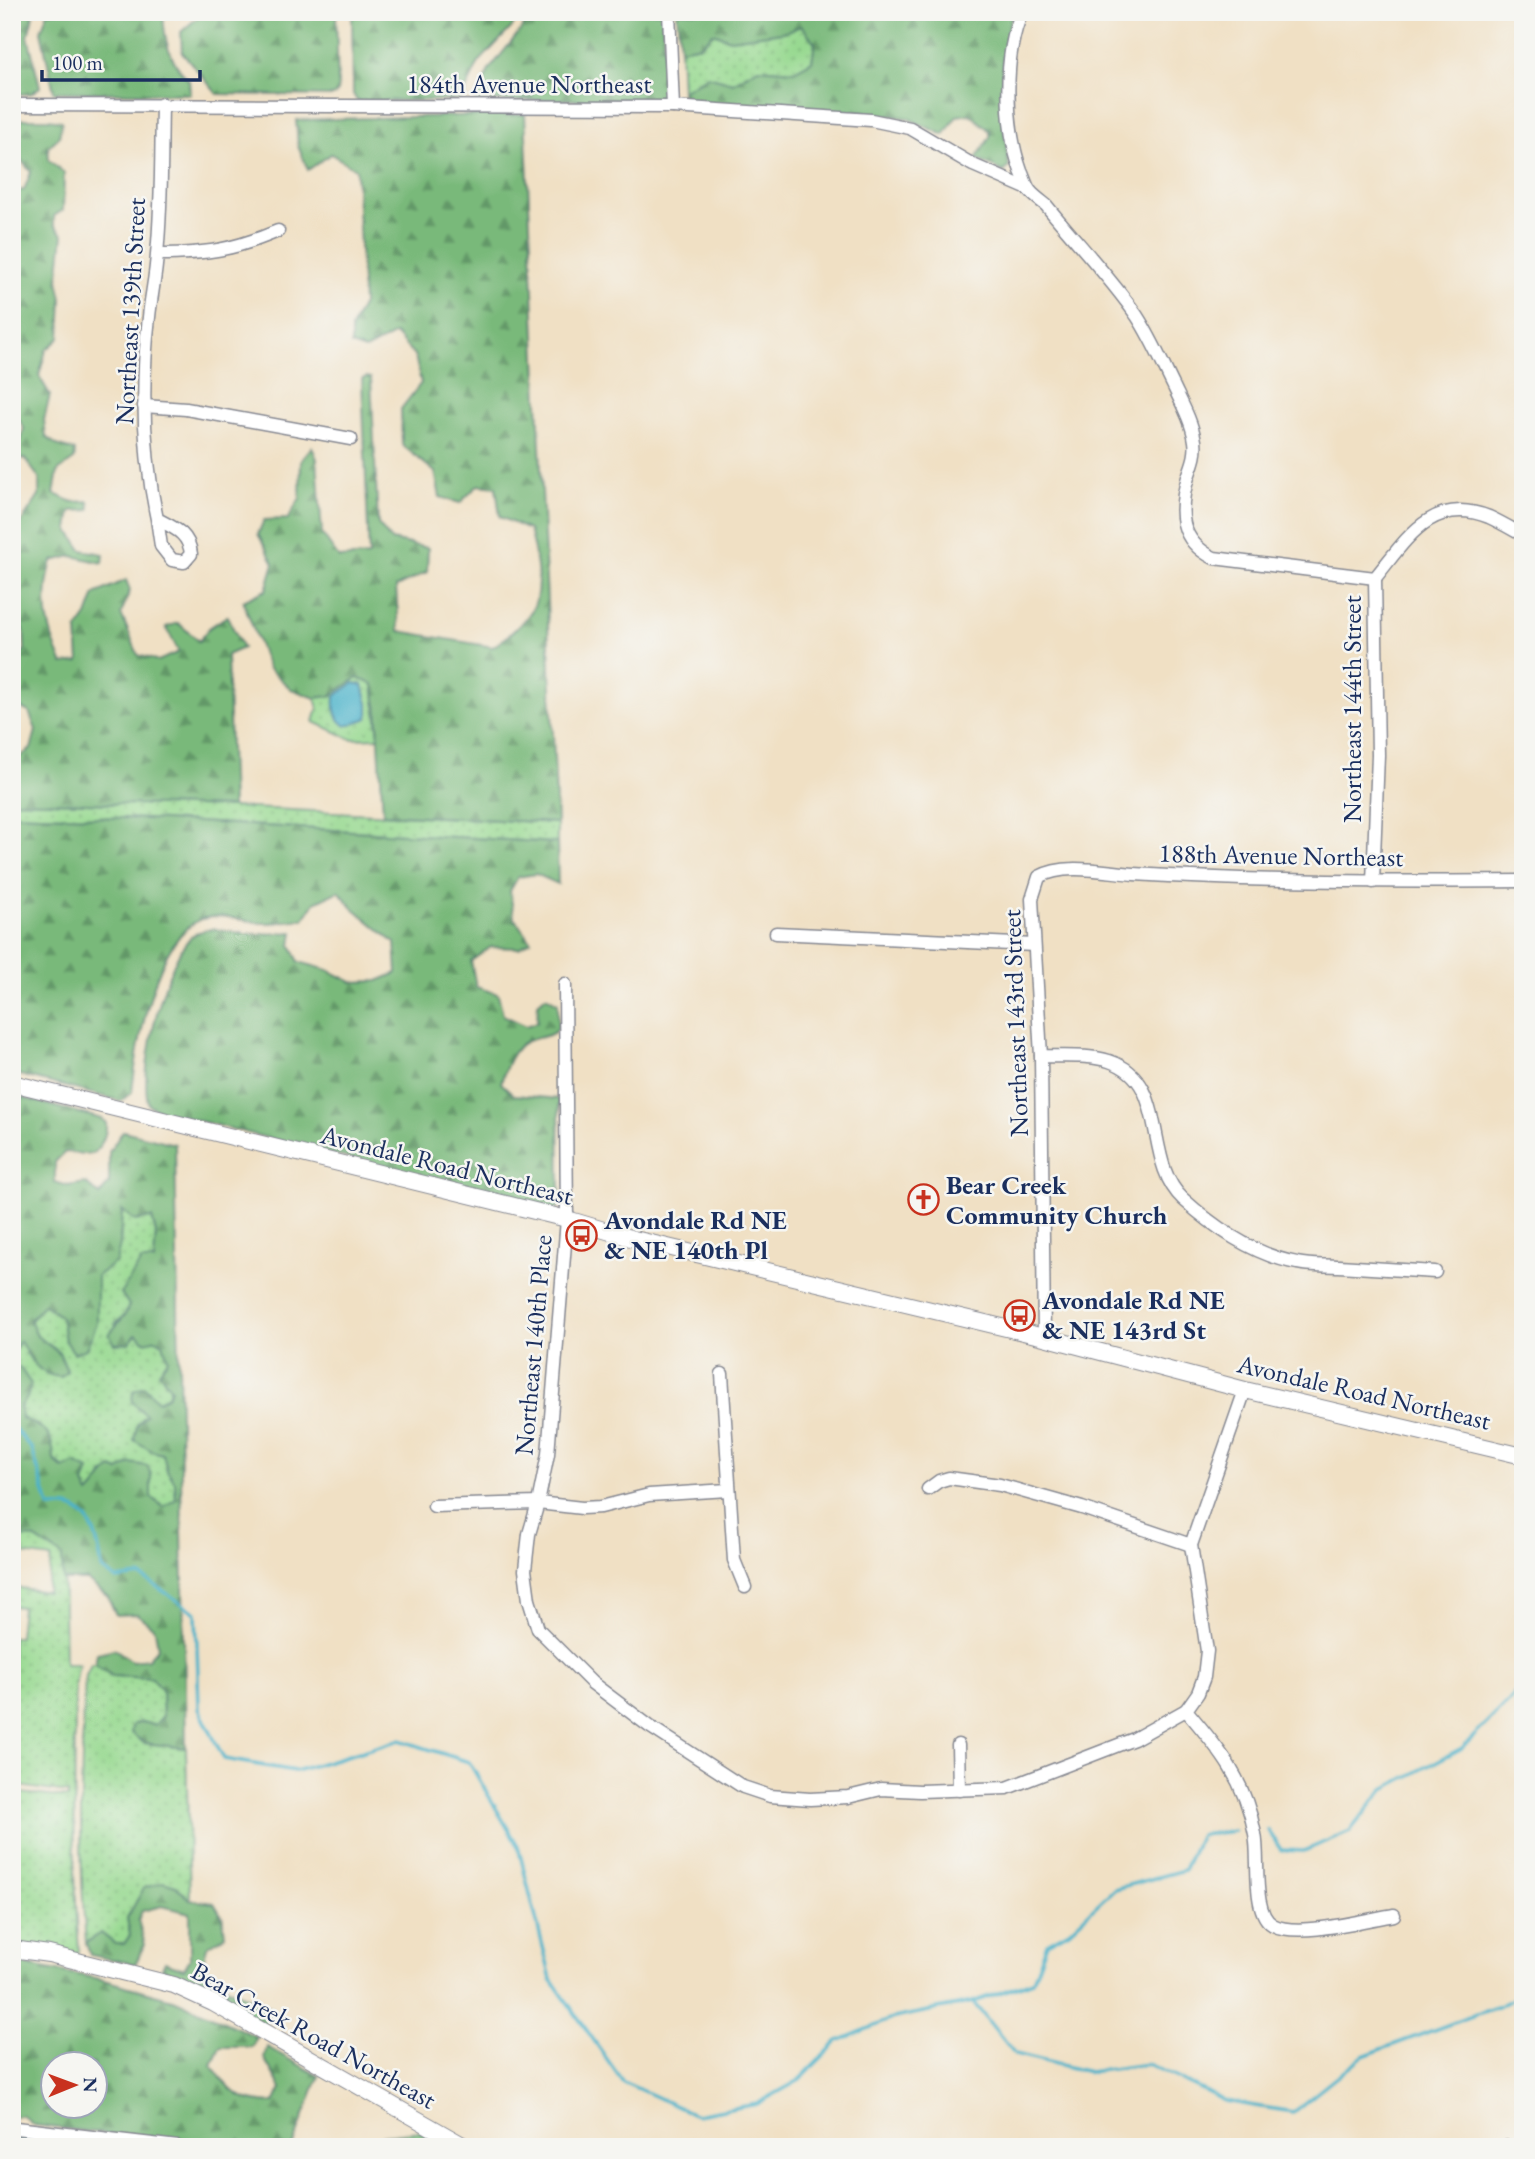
<svg xmlns="http://www.w3.org/2000/svg" width="1535" height="2159" font-family="'EB Garamond',serif">
	<style>
		.grass { fill: url(#grass-dots); stroke: #598477; stroke-width: 2 }
		.forest { fill: url(#forest-firs); stroke: #4a746c; stroke-width: 2; fill-rule: evenodd }
		.water { fill: #4bb3ca; stroke: #337194; stroke-width: 2 }
		.lines { fill: none; stroke-linecap: round; stroke-linejoin: round }
		.stream { stroke: #4bb3ca; stroke-width: 3.5 }
		.street-casing { stroke: #868891; stroke-width: 15 }
		.secondary-casing { stroke: #868891; stroke-width: 18 }
		.street { stroke: #fff; stroke-width: 12 }
		.secondary { stroke: #fff; stroke-width: 16 }
		.labels { text-anchor: middle; stroke-width: 5; stroke-linejoin: round; paint-order: stroke }
		.street-label { font-size: 26px; fill: #1b2f5e; stroke: #f6f6f2 }
		.poi-label { font-size: 26px; font-weight: bold; fill: #1b2f5e; stroke: #f6f6f2; text-anchor: start }
	</style>
	<defs>
		<pattern id="grass-dots" width="8" height="8" patternUnits="userSpaceOnUse" patternTransform="scale(1.75)"><rect width="8" height="8" fill="#97d990"/><path d="M2 2h.1M6 6h.1" fill="none" stroke="#82bb7f" stroke-width="1.8" stroke-linecap="round"/></pattern>
		<pattern id="forest-firs" width="22" height="20" patternUnits="userSpaceOnUse" patternTransform="scale(1.75)"><rect width="22" height="20" fill="#79b97a"/><path d="M5 1l3.5 6h-7zM16 11l3.5 6h-7z" fill="#629767"/></pattern>
	</defs>
	<rect width="100%" height="100%" fill="#f6f6f2"/>
	<filter id="ink" filterUnits="userSpaceOnUse"><feTurbulence type="fractalNoise" baseFrequency=".0143" numOctaves="2"/><feDisplacementMap in="SourceGraphic" scale="14" xChannelSelector="R" yChannelSelector="G"/><feConvolveMatrix kernelMatrix="1 2 1 2 8 2 1 2 1" color-interpolation-filters="sRGB"/></filter>
	<filter id="wash" filterUnits="userSpaceOnUse"><feTurbulence type="fractalNoise" baseFrequency=".00686" numOctaves="4" result="noise"/><feDisplacementMap in="SourceGraphic" scale="28" xChannelSelector="R" yChannelSelector="G"/><feGaussianBlur stdDeviation="1.57" result="paint"/><feColorMatrix in="noise" values="0 0 0 0 0 0 0 0 0 0 0 0 0 0 0 0 0 1.4 0 .05"/><feComposite in="paint" operator="in"/></filter>
	<g filter="url(#wash)">
		<rect width="100%" height="100%" fill="#f0e0c4"/>
		<g class="grass">
			<path d="M802 26 815 43 812 61 794 71 758 68 733 83 708 76 682 91 680 49 701 45 713 33 730 39 783 32Z"/>
			<path d="M357 678 373 684 379 738 351 739 314 722 318 708 315 698 330 696Z"/>
			<path d="M12 801 232 807 557 823V843L147 819 12 814Z"/>
			<path d="M122 1209 152 1218 156 1233 154 1261 141 1262 121 1293 129 1305 125 1315 115 1324 163 1343C169 1360 175 1381 167 1397L158 1401 147 1415 152 1451 163 1454 167 1470 175 1482 176 1500 163 1507 151 1497V1474L119 1471 104 1474 98 1485 89 1494 84 1484 54 1460C52 1433 46 1429 22 1419L20 1406V1368L12 1365V1353L20 1341 61 1377 67 1371 59 1352 37 1336 30 1320 43 1304 61 1317 65 1340 97 1323V1276L120 1244Z"/>
			<path d="M12 1497 15 1499 34 1538 63 1556 65 1664H79L75 1684C75 1774 72 1862 79 1951L76 1956 12 1944V1792L68 1798V1793L12 1785V1637H19L22 1607 12 1606 13 1587 47 1592 51 1558 16 1553 18 1544 12 1543Z"/>
			<path d="M91 1664H95L112 1676 152 1678 162 1690 163 1716 155 1725 142 1722 168 1746 186 1748 190 1900 176 1886 145 1888 127 1918 130 1935 124 1944H115L101 1933 86 1943C78 1854 81 1767 85 1678Z"/>
			<path d="M20 2132 73 2140V2147H35L18 2141Z"/>
		</g>
		<g class="forest">
			<path d="M12 12H34L28 36 40 87 30 94H12Z"/>
			<path d="M48 12H163C164 40 169 61 189 80L190 94 54 92 41 31Z"/>
			<path d="M204 12H336L338 91 334 96 217 94 182 52 181 32Z"/>
			<path d="M352 12H517L513 26 479 62 461 100 357 101 353 94Z"/>
			<path d="M527 12H662L666 96 661 99 475 101 489 70 523 27Z"/>
			<path d="M677 12H1013C996 60 1002 117 1009 167L1004 172 976 159 990 137V131L970 114 957 116 944 135 907 118 857 112 682 102V91L708 76 733 83 758 68 794 71 812 61 815 43 802 26 783 32 730 39 713 33 701 45 680 49Z"/>
			<path d="M525 114 557 823 383 814 377 705 373 684 357 678 330 696 315 698 291 689 268 668 243 601 266 590 274 563 258 534 264 520 288 519 300 498 301 460 312 447 317 459 322 534 339 558 369 556 362 379 367 377 371 378 378 524 391 540 428 548 427 572 396 587 399 631 493 647C507 637 532 618 536 600 541 577 535 552 529 530L500 517 496 487 478 485 460 503 440 497 435 472 402 445 401 409 421 383 415 356 395 334 365 350 351 345V328L363 304 356 169 331 154 308 170 298 146 296 120Z"/>
			<path d="M22 119H48L62 121 59 137 48 147 49 160 64 173 63 210 54 216V225L63 235 58 280 62 299 60 338 46 350 39 376 50 395 44 420 46 437 57 445 75 451 74 460 58 471 54 494 73 502 89 501 90 510 71 511 68 529 82 550 104 554 103 563 72 556 52 561C41 601 46 628 63 664L79 662 77 630 87 616 95 594 126 580 130 590 121 614 138 655 158 661 179 652 166 627 178 623 199 641 209 628 227 616 243 648 227 655 232 807 12 801V762L31 749 36 730 29 712 17 706 12 707V661L25 650 24 630 12 617V530L17 528 39 496V478L25 459H12V445L21 440 24 428 15 413 12 397V191L24 190 31 172 17 155 12 122Z"/>
			<path d="M12 814 147 819 557 843 558 884 536 874 518 877 510 891 514 918 531 941 519 948 491 947 471 961 476 987 498 994 503 1015 526 1026 537 1022 538 1003 546 996 558 1003V1029C550 1038 539 1036 527 1041 512 1047 505 1069 501 1083L514 1095 559 1099 560 1205 555 1210 160 1111 149 1105C137 1074 166 948 197 933 215 924 231 934 250 934 264 934 279 933 293 932L291 945 299 962 328 970 352 982 378 981 397 973 395 943 352 907 339 891 315 902 304 919C290 920 275 924 261 923 243 921 220 912 202 919 154 937 137 1047 132 1092L121 1101 12 1073Z"/>
			<path d="M12 1095 102 1119 106 1123C107 1133 101 1151 90 1154 83 1155 72 1152 65 1152L55 1162V1182L68 1186 85 1183 100 1195 109 1183V1152L123 1131 175 1144 186 1748 144 1743 131 1733 133 1724 142 1722 155 1725 163 1716 162 1690 152 1678 112 1676 95 1664 97 1653 115 1649 132 1661 148 1659 158 1648 155 1629 137 1614 116 1615 108 1597 87 1580H63L62 1556 34 1538 18 1537 15 1499 12 1497V1365L20 1368 31 1384 27 1398 20 1406 22 1418C46 1429 53 1433 54 1460L63 1469 75 1463 89 1470 84 1484 89 1494C98 1486 102 1475 112 1468L119 1471 131 1463 147 1466 151 1474V1497L163 1507 176 1499 175 1482 167 1470 163 1454 152 1451 134 1440 137 1425 146 1415 132 1402 133 1391 144 1386 158 1401 167 1397 171 1389 159 1372 168 1359 163 1343 156 1339 146 1342 136 1334 129 1343 115 1344 109 1334 125 1315 129 1305 121 1293 141 1261H154L156 1233 152 1218 135 1221 122 1210 120 1244 116 1262 97 1276V1323L86 1349 74 1353 65 1340 61 1317 44 1304 30 1320 37 1336 59 1353 67 1371 61 1377C39 1376 29 1359 20 1341L12 1353Z"/>
			<path d="M163 1882 176 1886 190 1900 214 1903 223 1918 225 1935 207 1947 202 1966 218 1983 272 2009 263 2027 161 1971 165 1962 184 1969 190 1959V1913L162 1906 142 1911 138 1920 145 1945 135 1964 90 1955 86 1943 101 1933 115 1944H124L130 1935 127 1918 144 1888Z"/>
			<path d="M12 1962 100 1979 176 2000 257 2037 252 2047H220L212 2065C230 2093 240 2102 274 2103L281 2088 264 2058 267 2047 319 2076 292 2147H218L33 2125 22 2115 12 2118ZM52 2064H94V2106H52Z"/>
			<path d="M421 2131 430 2140 429 2147H370L383 2135Z"/>
		</g>
		<path class="water" d="M354 683 363 685 368 704V718L346 726C334 717 334 710 335 696Z"/>
		<g class="lines">
			<g class="stream">
				<path d="M12 1426 32 1449 49 1507C56 1507 65 1506 71 1508 95 1515 99 1548 102 1569L116 1579 141 1576 196 1613 199 1709 224 1759 295 1771 400 1740 469 1762 518 1846 551 1979 623 2082 696 2115 757 2104 798 2081 838 2041 894 2018 973 2002 1015 2054 1089 2072 1148 2064 1225 2101 1293 2112 1363 2056 1499 2006 1523 1994"/>
				<path d="M1268 1830 1281 1850 1304 1851 1350 1831 1384 1789 1462 1748 1509 1701 1523 1683"/>
				<path d="M973 2002 1033 1981 1047 1943 1069 1931 1114 1889 1184 1870 1200 1835 1234 1831"/>
				<path d="M12 2137 27 2139 40 2147"/>
			</g>
		</g>
	</g>
	<g filter="url(#ink)">
		<g class="lines">
			<defs>
				<g id="street">
					<path d="M669 12 673 107"/>
					<path d="M1022 12C1003 55 1005 127 1021 171 1024 177 1026 186 1030 191 1034 196 1041 201 1046 205 1076 242 1110 277 1137 316 1152 339 1162 363 1174 387 1182 404 1192 422 1195 441 1197 455 1192 465 1188 477 1178 512 1179 541 1214 558L1375 578"/>
					<path d="M12 105 673 107 871 120 910 128 973 165 1028 189"/>
					<path d="M158 254C207 254 233 250 278 231"/>
					<path d="M144 406 186 409 351 439"/>
					<path d="M157 519 161 546 172 560 184 562 191 554C189 533 174 528 157 519 143 453 141 385 149 317 151 296 156 275 157 254 162 204 161 154 162 104"/>
					<path d="M1375 578C1406 540 1432 494 1489 517 1500 522 1512 529 1523 535"/>
					<path d="M1373 882 1378 755 1375 578"/>
					<path d="M776 933 1034 945"/>
					<path d="M565 984 567 1219 548 1454 538 1503 529 1534 525 1570 529 1600 538 1629 592 1683 649 1726 743 1787 770 1796 810 1799 848 1797 881 1789 920 1791 1007 1788 1134 1739 1186 1710"/>
					<path d="M1041 1056C1062 1057 1088 1054 1109 1061 1171 1081 1142 1161 1183 1199 1215 1228 1254 1255 1297 1263 1310 1266 1326 1265 1339 1266 1371 1268 1403 1270 1435 1272"/>
					<path d="M1044 1337 1041 1056 1032 899 1039 877C1064 862 1106 872 1134 874 1263 882 1393 882 1523 881"/>
					<path d="M722 1374 734 1560 745 1587"/>
					<path d="M1245 1390 1191 1545 1207 1651 1204 1677 1198 1693 1186 1710C1221 1751 1245 1780 1255 1834 1260 1857 1251 1913 1273 1925 1298 1938 1364 1920 1394 1915"/>
					<path d="M928 1489 939 1481 949 1478 1000 1485 1082 1508 1191 1545"/>
					<path d="M434 1506 538 1503 582 1508 601 1507 649 1495 728 1490"/>
					<path d="M958 1745 959 1790"/>
					<path d="M16 2128 178 2147"/>
					<path d="M1506 2147 1523 2146"/>
				</g>
				<g id="secondary">
					<path d="M12 1083 567 1219 634 1239 1044 1337 1245 1390 1523 1456"/>
					<path d="M12 1949 49 1954 174 1985 213 2003 466 2147"/>
				</g>
			</defs>
			<use href="#street" class="street-casing"/>
			<use href="#secondary" class="secondary-casing"/>
			<use href="#street" class="street"/>
			<use href="#secondary" class="secondary"/>
		</g>
	</g>
	<defs>
		<symbol id="church-ring" viewBox="-11 -11 22 22"><circle r="9.5" fill="#f6f6f2" stroke="#c8321e" stroke-width="1.5"/><path d="M-1.2-6h2.4v3.5h3.3v2.4h-3.3V6h-2.4V-.1h-3.3v-2.4h3.3Z" fill="#c8321e"/></symbol>
		<symbol id="bus-ring" viewBox="-11 -11 22 22"><circle r="9.5" fill="#f6f6f2" stroke="#c8321e" stroke-width="1.5"/><path d="M-5-6H5V4H4V6H2V4H-2V6H-4V4H-5ZM-3.5-4V0h7V-4ZM-3.5 1.2v1.5H-2V1.2ZM2 1.2v1.5H3.5V1.2Z" fill="#c8321e"/></symbol>
	</defs>
	<g fill-rule="evenodd">
		<use href="#church-ring" x="906" y="1182" width="35" height="35"/>
		<use href="#bus-ring" x="564" y="1218" width="35" height="35"/>
		<use href="#bus-ring" x="1002" y="1298" width="35" height="35"/>
	</g>
	<g class="labels">
		<g class="street-label">
			<text x="529" y="93">184th Avenue Northeast</text>
			<text transform="translate(130 311) rotate(-87)" y="9">Northeast 139th Street</text>
			<text transform="translate(1352 709) rotate(-90)" y="9">Northeast 144th Street</text>
			<text transform="translate(1281 855) rotate(1)" y="9">188th Avenue Northeast</text>
			<text transform="translate(1015 1023) rotate(-92)" y="9">Northeast 143rd Street</text>
			<text transform="translate(447 1165) rotate(14)" y="9">Avondale Road Northeast</text>
			<text transform="translate(533 1345) rotate(-85)" y="9">Northeast 140th Place</text>
			<text transform="translate(1364 1392) rotate(13)" y="9">Avondale Road Northeast</text>
			<text transform="translate(314 2035) rotate(29)" y="9">Bear Creek Road Northeast</text>
		</g>
		<g class="poi-label">
			<text x="946" y="1194">Bear Creek<tspan x="946" dy="30">Community Church</tspan></text>
			<text x="604" y="1229">Avondale Rd NE<tspan x="604" dy="30">&amp; NE 140th Pl</tspan></text>
			<text x="1042" y="1309">Avondale Rd NE<tspan x="1042" dy="30">&amp; NE 143rd St</tspan></text>
		</g>
	</g>
	<rect width="1535" height="2159" fill="none" stroke="#f6f6f2" stroke-width="42"/>
	<g transform="translate(74 2085) rotate(89)"><circle r="33" fill="#f6f6f2" stroke="#9ea6b7" stroke-width="2"/>
	<path d="M0-5L12 26L0 18L-12 26Z" fill="#c8321e"/>
	<text y="-10" font-size="19" font-weight="bold" text-anchor="middle" fill="#1b2f5e">N</text>
	</g>
	<path d="M42 70v10h158v-10" fill="none" stroke="#1b2f5e" stroke-width="3.5"/>
	<text x="52" y="70" font-size="21" fill="#1b2f5e" stroke="#f6f6f2" stroke-width="5" paint-order="stroke">100 m</text>
</svg>
